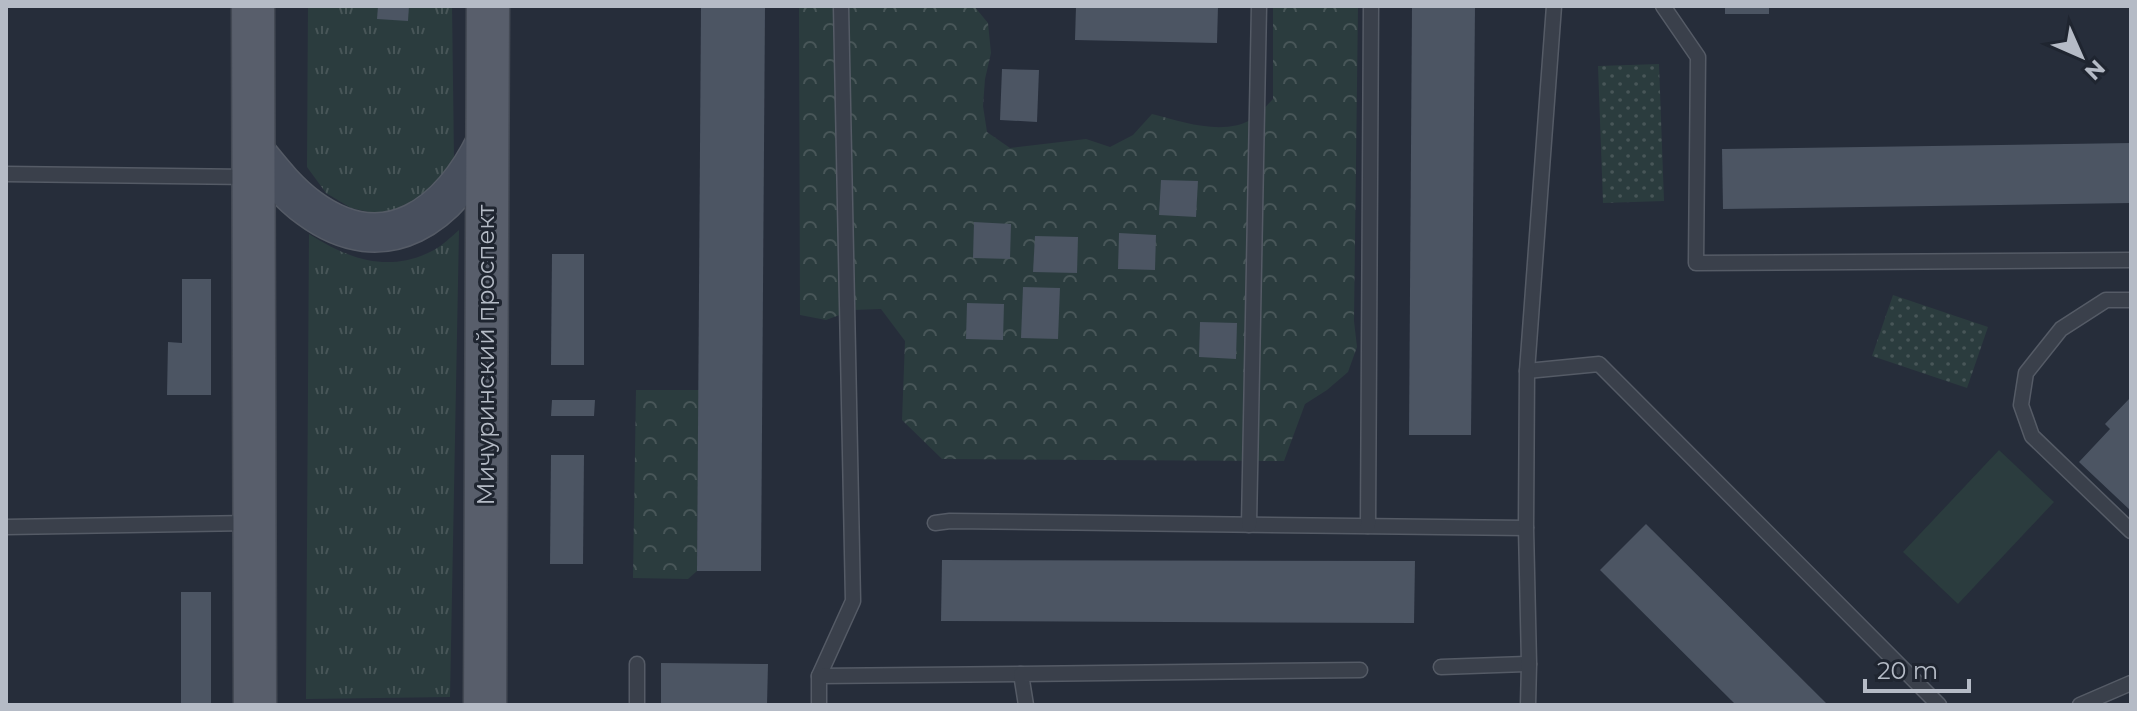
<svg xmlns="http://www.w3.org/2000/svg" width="2137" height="711" font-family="Montserrat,sans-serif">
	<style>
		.grass { fill: url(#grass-tufts) }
		.forest { fill: url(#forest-crowns) }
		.park { fill: url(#park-dots) }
		.pitch { fill: #2b3c3e }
		.building { fill: #4c5563 }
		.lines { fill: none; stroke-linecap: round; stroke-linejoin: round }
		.lane-casing { stroke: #555b66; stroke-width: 17 }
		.secondary-casing { stroke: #555b66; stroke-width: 41 }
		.primary-casing { stroke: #434954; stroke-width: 45 }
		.lane { stroke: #3a404b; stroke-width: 14 }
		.secondary { stroke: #484f5d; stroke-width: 38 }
		.primary { stroke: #585e6b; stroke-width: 42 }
		.labels { text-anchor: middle; stroke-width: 6; stroke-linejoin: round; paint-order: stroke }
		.street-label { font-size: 24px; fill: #b5bbc6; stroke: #1f2530 }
	</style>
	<defs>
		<pattern id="grass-tufts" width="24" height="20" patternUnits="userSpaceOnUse" patternTransform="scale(2)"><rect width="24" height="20" fill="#2b3c3e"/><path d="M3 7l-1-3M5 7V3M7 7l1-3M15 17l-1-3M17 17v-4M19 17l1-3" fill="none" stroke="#485658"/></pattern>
		<pattern id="forest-crowns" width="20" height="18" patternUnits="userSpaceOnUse" patternTransform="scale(2)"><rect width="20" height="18" fill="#2b3c3e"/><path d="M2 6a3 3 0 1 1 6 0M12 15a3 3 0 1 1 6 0" fill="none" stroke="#485658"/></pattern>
		<pattern id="park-dots" width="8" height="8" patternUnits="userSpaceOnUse" patternTransform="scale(2)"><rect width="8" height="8" fill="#2b3c3e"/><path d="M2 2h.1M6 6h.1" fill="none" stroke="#485658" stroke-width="1.8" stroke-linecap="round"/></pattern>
	</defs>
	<rect width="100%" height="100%" fill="#262d3a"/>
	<g class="grass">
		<path d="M308 6H452L454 161 449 171 413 205 386 213H373L351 208 326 193 307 167Z"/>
		<path d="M459 230 450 697 306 699 309 234C348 259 389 274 434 250 443 245 451 237 459 230Z"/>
	</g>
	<g class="forest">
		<path d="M799 6H974L988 23 991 53 985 79 983 106 987 132 1010 148 1086 139 1110 147 1133 135 1152 114C1184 122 1224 137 1254 118 1261 113 1267 105 1273 99V6H1358L1354 321 1357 347 1348 372 1327 390 1305 404 1284 461 942 459 902 420 905 341 881 309 853 310 826 320 800 315Z"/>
		<path d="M636 390H699L697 571 688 579 633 578Z"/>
	</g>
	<g class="park">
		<path d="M1659 64 1664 201 1603 203 1598 66Z"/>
		<path d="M1893 295 1988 327 1967 388 1872 356Z"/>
	</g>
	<path class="pitch" d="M1999 450 2054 502 1958 604 1903 552Z"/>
	<g class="building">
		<path d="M378 6H409L408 21 377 19Z"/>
		<path d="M701 6H765L761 571H697Z"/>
		<path d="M1076 6H1218L1217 43 1075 40Z"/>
		<path d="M1412 6H1475L1471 435H1409Z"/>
		<rect x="1725" y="6" width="44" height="8"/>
		<path d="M1002 69 1039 70 1037 122 1000 120Z"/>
		<path d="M2131 143V203L1723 209 1722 149Z"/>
		<path d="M1161 180 1198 181 1196 217 1159 215Z"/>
		<path d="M974 222 1011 224 1010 259 973 258Z"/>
		<path d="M1119 233 1156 235 1155 270 1118 269Z"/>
		<path d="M1035 236 1078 237 1077 273 1033 272Z"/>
		<path d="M552 254H584V365H551Z"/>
		<path d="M182 279H211V395H167L168 342 182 343Z"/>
		<path d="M1023 287 1060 288 1058 339 1021 338Z"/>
		<path d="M967 303 1004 304 1003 340 966 339Z"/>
		<path d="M1200 322 1237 323 1236 359 1199 357Z"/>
		<path d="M2131 397V511L2079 462 2110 429 2105 424Z"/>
		<path d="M552 400H595L594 416H551Z"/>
		<path d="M551 455H584L583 564H550Z"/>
		<path d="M1646 524 1828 705H1736L1600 570Z"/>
		<path d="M942 560 1415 561 1414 623 941 621Z"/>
		<rect x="181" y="592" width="30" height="113"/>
		<path d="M661 663 768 664 767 705H661Z"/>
	</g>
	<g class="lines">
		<defs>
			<g id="lane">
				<path d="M1663 6 1698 57 1696 263 2131 260"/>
				<path d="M6 174 250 177"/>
				<path d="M2131 300H2106L2061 329 2026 373 2021 405 2032 436 2131 531"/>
				<path d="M1527 371 1599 364 1939 705"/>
				<path d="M935 523 950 521 1526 528"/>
				<path d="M1249 525 1259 6"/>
				<path d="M1368 526 1371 6"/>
				<path d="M6 527 250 523"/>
				<path d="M1441 667 1529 664"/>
				<path d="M819 676 853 601 841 6"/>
				<path d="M637 705V664"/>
				<path d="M819 705V676L1021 674"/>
				<path d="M1026 705 1021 674 1360 670"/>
				<path d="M1528 705 1529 664 1526 528 1527 371 1554 6"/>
				<path d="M2080 705 2131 683"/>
			</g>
			<path id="secondary" d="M254 150C271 171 287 192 309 208 386 265 451 214 486 141"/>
			<g id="primary">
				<path d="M253 6 255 705"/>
				<path d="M485 705 488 6"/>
			</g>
		</defs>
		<use href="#lane" class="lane-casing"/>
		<use href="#secondary" class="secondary-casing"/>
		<use href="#primary" class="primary-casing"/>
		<use href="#lane" class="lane"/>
		<use href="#secondary" class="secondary"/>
		<use href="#primary" class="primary"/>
	</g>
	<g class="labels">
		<g class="street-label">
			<text transform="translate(486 355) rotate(-90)" y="8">Мичуринский проспект</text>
		</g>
	</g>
	<rect width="2137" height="711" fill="none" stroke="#b5bbc6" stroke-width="16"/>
	<g transform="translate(2081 56) rotate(135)" stroke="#1f2530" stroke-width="6" paint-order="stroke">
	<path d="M0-6L14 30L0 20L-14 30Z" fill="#b5bbc6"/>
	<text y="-12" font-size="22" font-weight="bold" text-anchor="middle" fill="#b5bbc6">N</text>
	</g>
	<path d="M1865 679v12h104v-12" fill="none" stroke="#b5bbc6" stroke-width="4"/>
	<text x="1877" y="679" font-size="24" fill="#b5bbc6" stroke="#1f2530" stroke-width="6" paint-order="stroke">20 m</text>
</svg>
